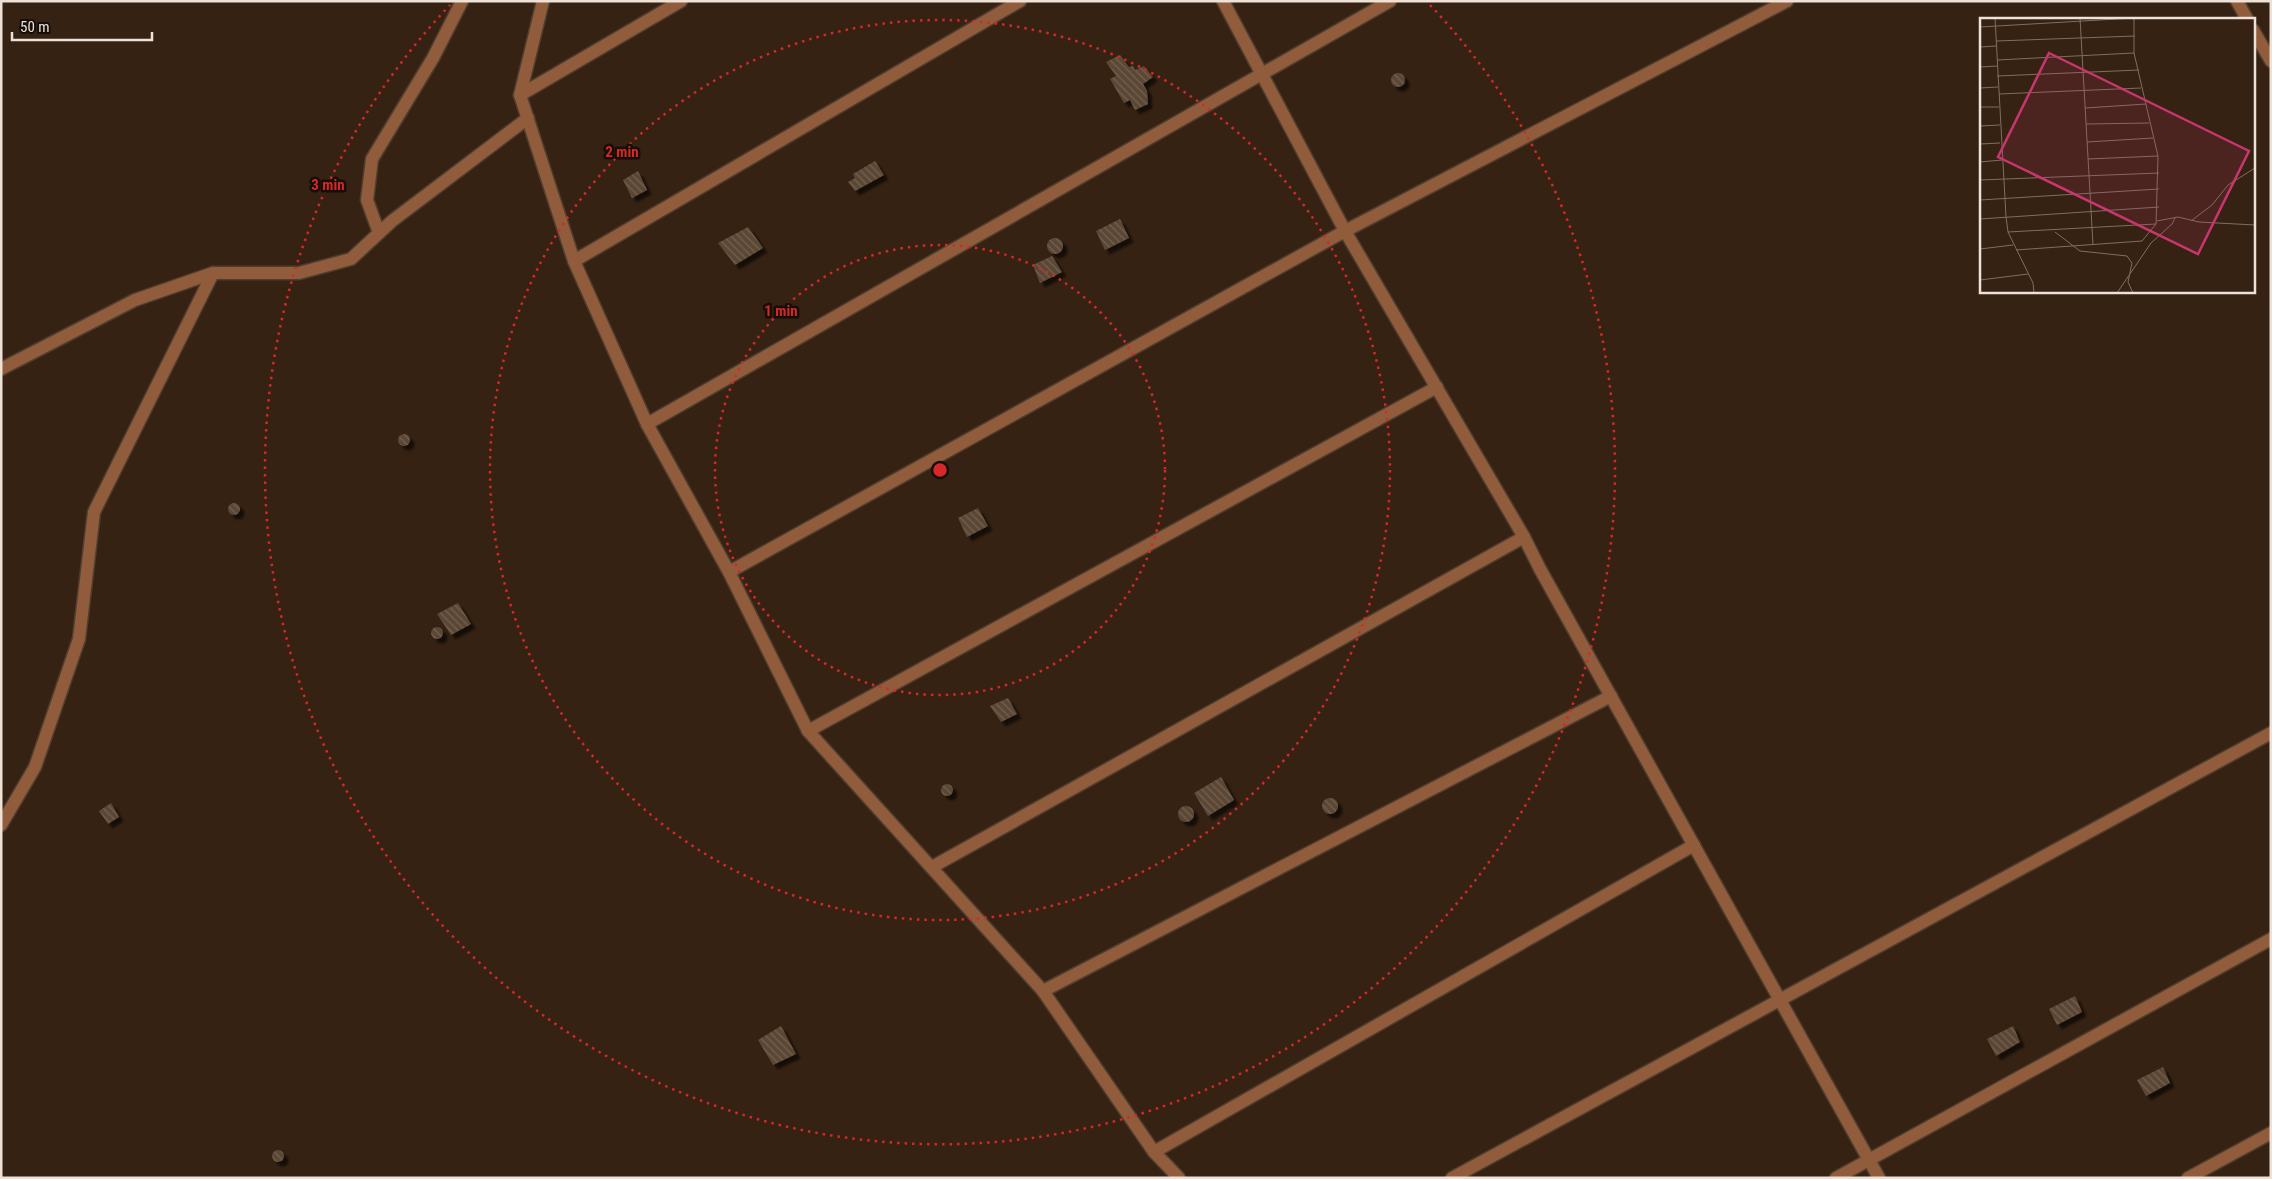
<svg xmlns="http://www.w3.org/2000/svg" width="2272" height="1179" font-family="'Roboto Condensed',sans-serif">
	<style>
		.building { fill: url(#building-back-hatch); filter: url(#shadow) }
		.lines { fill: none; stroke-linecap: round; stroke-linejoin: round }
		.minor-casing { stroke: #4f3d2f; stroke-width: 15 }
		.minor { stroke: #905c3c; stroke-width: 12 }
		.ring { fill: none; stroke: #d62828; stroke-width: 2.5; stroke-dasharray: 2.5 5 }
		.inset-road { fill: none; stroke: #7f6f62; stroke-width: 1 }
		.view { fill: #c9366e; fill-opacity: 0.15; stroke: #c9366e; stroke-width: 2.5 }
		.inset-edge { fill: none; stroke: #eee2d8; stroke-width: 2.5 }
		.centre { fill: #d62828; stroke: #160e08; stroke-width: 2.5 }
		.ring-label { font-size: 15px; text-anchor: middle; font-weight: bold; fill: #d62828; stroke: #160e08; stroke-width: 5; stroke-linejoin: round; paint-order: stroke }
	</style>
	<defs>
		<pattern id="building-back-hatch" width="6" height="6" patternUnits="userSpaceOnUse" patternTransform="scale(1.25)"><rect width="6" height="6" fill="#5b4736"/><path d="M-1 5l2 2M0 0l6 6M5-1l2 2" fill="none" stroke="#736152"/></pattern>
		<filter id="shadow"><feDropShadow dx="4.5" dy="4.5" stdDeviation="1" flood-color="#0009"/></filter>
	</defs>
	<rect width="100%" height="100%" fill="#352213"/>
	<g class="building">
		<path d="M1120 55 1129 67 1133 66 1135 70 1144 66 1153 77 1143 84 1147 91 1148 104 1135 110 1130 100 1124 103 1110 79 1116 76 1106 62Z"/>
		<circle cx="1398" cy="80" r="7"/>
		<path d="M875 161 884 175 855 191 848 182 855 178 853 174Z"/>
		<path d="M638 171 647 190 632 198 623 180Z"/>
		<path d="M1120 219 1129 238 1105 250 1096 231Z"/>
		<path d="M748 227 763 248 735 265 718 243Z"/>
		<circle cx="1055" cy="246" r="8"/>
		<path d="M1052 256 1062 272 1040 283 1033 265Z"/>
		<circle cx="404" cy="440" r="6"/>
		<circle cx="234" cy="509" r="6"/>
		<path d="M978 508 988 526 967 537 958 518Z"/>
		<path d="M458 603 471 624 451 635 437 614Z"/>
		<circle cx="437" cy="633" r="6"/>
		<path d="M1008 698 1017 714 1001 722 990 706Z"/>
		<path d="M1221 777 1234 800 1208 816 1194 793Z"/>
		<circle cx="947" cy="790" r="6"/>
		<circle cx="1330" cy="806" r="8"/>
		<path d="M111 803 119 817 108 824 99 811Z"/>
		<circle cx="1186" cy="814" r="8"/>
		<path d="M2075 996 2082 1012 2057 1025 2049 1009Z"/>
		<path d="M781 1026 796 1054 773 1065 758 1040Z"/>
		<path d="M2013 1026 2020 1042 1996 1056 1987 1039Z"/>
		<path d="M2163 1067 2170 1083 2146 1096 2137 1080Z"/>
		<circle cx="278" cy="1156" r="6"/>
	</g>
	<g class="lines">
		<defs>
			<g id="minor">
				<path d="M543 1 520 95 574 261 647 424 729 572 808 731 1043 991 1154 1152 1179 1178"/>
				<path d="M1223 1 1345 231 1524 537 1540 569 1879 1178"/>
				<path d="M2237 1 2247 19"/>
				<path d="M2253 30 2271 61"/>
				<path d="M520 95 681 1"/>
				<path d="M379 233 367 200 372 159 433 58 462 1"/>
				<path d="M574 261 1020 1"/>
				<path d="M1 369 135 300 213 273H299L351 259 392 221 528 118"/>
				<path d="M647 424 1390 1"/>
				<path d="M729 572 1345 231 1787 1"/>
				<path d="M808 731 1437 387"/>
				<path d="M1 825 35 767 79 639 94 512 213 273"/>
				<path d="M932 867 1524 537"/>
				<path d="M1043 991 1611 696"/>
				<path d="M1154 1152 1694 845"/>
				<path d="M1452 1178 2271 733"/>
				<path d="M1836 1178 2271 939"/>
				<path d="M2188 1178 2271 1133"/>
			</g>
		</defs>
		<use href="#minor" class="minor-casing"/>
		<use href="#minor" class="minor"/>
	</g>
	<g class="ring">
		<circle cx="940" cy="470" r="225"/>
		<circle cx="940" cy="470" r="450"/>
		<path d="M1430 5A675 675 0 1 1 450 5"/>
	</g>
	<g transform="translate(1980 18)">
		<rect width="275" height="275" fill="#352213"/>
		<path class="inset-road" d="M15 0 26 199 28 214 53 265 54 275M100 0 113 227M0 9 154 0M16 23 155 18M0 29 16 28M17 42 154 35M0 49 17 48M17 58 159 52M0 70 18 69M19 76 161 70M0 89H19M105 90 166 86M106 106 169 105M0 108 20 107M107 124 173 120M0 126 20 125M108 141 178 138M0 144 22 142M0 162 179 155M0 182 179 171M0 201 179 189M177 203 198 199 219 204 275 207M211 203 232 187 248 167 275 150M28 214 176 206M75 214 100 233 147 238 152 245 148 264 153 275M0 231 33 227M36 232 162 223 176 206 178 138 154 35V0M0 262 48 256M137 275 171 225 192 206 195 200"/>
		<path class="view" d="M69 35 269 133 218 236 18 139Z"/>
		<rect width="275" height="275" class="inset-edge"/>
	</g>
	<circle cx="940" cy="470" r="8" class="centre"/>
	<g class="ring-label">
		<text x="622" y="157">2 min</text>
		<text x="328" y="190">3 min</text>
		<text x="781" y="316">1 min</text>
	</g>
	<rect width="2272" height="1179" fill="none" stroke="#eee2d8" stroke-width="5"/>
	<path d="M12 32v8h140v-8" fill="none" stroke="#eee2d8" stroke-width="2.5"/>
	<text x="20" y="32" font-size="15" fill="#eee2d8" stroke="#160e08" stroke-width="4" paint-order="stroke">50 m</text>
</svg>
